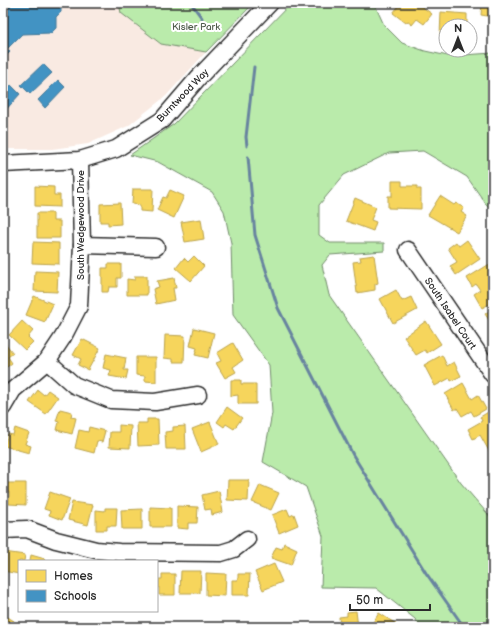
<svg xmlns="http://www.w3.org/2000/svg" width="496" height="630" font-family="'Balsamiq Sans',sans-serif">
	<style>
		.built { fill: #f9eae2 }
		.green { fill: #baebab; stroke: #728b6b }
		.homes { fill: #f6d55c; stroke: #b9a24d }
		.schools { fill: #4393c3; stroke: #3c7495 }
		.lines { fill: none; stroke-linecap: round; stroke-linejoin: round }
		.stream { stroke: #68849f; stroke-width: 3 }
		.minor-casing { stroke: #2b2b2b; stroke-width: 19 }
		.minor { stroke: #fff; stroke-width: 16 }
		.labels { text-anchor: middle; stroke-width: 4; stroke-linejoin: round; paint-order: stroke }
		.park-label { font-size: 10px; fill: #4f5b4b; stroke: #fff }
		.street-label { font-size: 10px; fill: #2b2b2b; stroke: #fff }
	</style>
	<rect width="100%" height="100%" fill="#fff"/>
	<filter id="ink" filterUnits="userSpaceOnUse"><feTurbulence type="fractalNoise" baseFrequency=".025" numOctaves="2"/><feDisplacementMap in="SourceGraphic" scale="8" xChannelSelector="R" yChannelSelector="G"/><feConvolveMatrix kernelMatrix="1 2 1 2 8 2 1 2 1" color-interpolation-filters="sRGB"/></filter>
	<g filter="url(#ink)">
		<path class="built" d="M3 3H119L121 13 161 44 206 52 166 96 128 126 88 144 52 149H3Z"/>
		<g class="green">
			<path d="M119 3H254L206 52 161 44 121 13Z"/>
			<path d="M291 3H374L384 25 402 43 425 51 448 56 493 53V214L467 177 423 151 389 153 344 175 319 205V235L330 243H384V251L330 255 322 265 329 295 461 483 493 520V627H421L415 619 376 588 321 587 323 536 306 487 263 462 272 413 269 365 233 315 231 243 224 211 212 192 158 162 130 155 174 124Z"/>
		</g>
		<g class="homes">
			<path d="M401 3H417L432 14 424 24 417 19 412 25 407 21 406 23 393 13Z"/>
			<path d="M482 3H493V17L481 15Z"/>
			<path d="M441 12 467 14V26H446V35L445 36 440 35Z"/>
			<path d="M392 181H402V186H417V189H421V209L388 208V196H392Z"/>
			<path d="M35 186 54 187V195H60V207L35 206Z"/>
			<path d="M133 189H153L152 212 140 211V205L132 204Z"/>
			<path d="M170 190 184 196 174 218 157 210 163 197 166 198Z"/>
			<path d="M440 196 454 205 456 203 464 208 461 212 467 216 457 232 428 215Z"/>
			<path d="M355 198 376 207 371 220 376 222 373 231 346 221Z"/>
			<path d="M120 203 121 224 108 225V222H100V204Z"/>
			<path d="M37 213H53V221H60V238H37Z"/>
			<path d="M201 219 204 239 185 242 181 222Z"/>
			<path d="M467 240 480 259 456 275 450 266 457 262 448 248 456 242 459 246Z"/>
			<path d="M33 242 59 243V264L32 263Z"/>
			<path d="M374 255 378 283 375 284V290L357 293 353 262 361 261 360 257Z"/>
			<path d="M194 256 204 266 191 281 176 268 184 258 188 262Z"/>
			<path d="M108 264H121V278H117V287H109L108 292H102V268H108Z"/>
			<path d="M488 265 493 272V293L489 296 493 302 482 308 474 294 480 290 476 284 472 287 467 278Z"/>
			<path d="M35 271 58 272 57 292 34 291Z"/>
			<path d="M135 276H147V295H127V279L135 280Z"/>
			<path d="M174 278 176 288H173L175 300 156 304 153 289 159 287 157 281Z"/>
			<path d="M396 290 402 301 411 297 417 310 393 323 380 299Z"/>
			<path d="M34 296 53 304 45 322 26 315Z"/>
			<path d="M493 308V326L485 314Z"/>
			<path d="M22 321 33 331 28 337 33 342 25 350 9 335Z"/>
			<path d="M426 321 441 344 427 353 425 350 416 355 404 337Z"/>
			<path d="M194 328 214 333 208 358 195 355 197 348 190 346Z"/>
			<path d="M165 335 185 336 184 362H173V359L164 358Z"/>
			<path d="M82 339 100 348 88 370 78 365 81 359 73 355Z"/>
			<path d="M5 343 13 353 8 357 12 363 3 370V344Z"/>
			<path d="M233 343 243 360 233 367 236 372 225 378 216 363 221 361 217 353Z"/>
			<path d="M106 354 126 358 124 370H128L126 379 109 376 111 370 103 368Z"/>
			<path d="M442 355 447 366 454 362 461 376 451 381 450 378 435 386 424 365Z"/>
			<path d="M136 357H156V382L145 381V376L136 375Z"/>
			<path d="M231 380H241V384H256V404H238V395L231 396Z"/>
			<path d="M463 383 472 399 478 395 486 409 474 416 471 411 462 416 457 408 454 410 445 394Z"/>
			<path d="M38 390 44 395 48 390 58 397 46 414 29 402Z"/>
			<path d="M227 407 242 418 234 429 226 424 224 427 217 422Z"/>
			<path d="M60 409 72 412 71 417 76 418 72 434 57 430 59 422 56 421Z"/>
			<path d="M490 411 493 417V449L489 451 480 435 473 439 468 429 482 421 480 417Z"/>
			<path d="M147 419H158L159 445 138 446 137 423H147Z"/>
			<path d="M210 422 219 444 201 452 192 429Z"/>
			<path d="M119 425 131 426 130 448 109 447 110 432H119Z"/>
			<path d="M185 426 186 449H166L165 432 173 431V427Z"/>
			<path d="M89 427 105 431 102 442 97 441 94 453 75 448 79 430 88 432Z"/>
			<path d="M15 428 29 433 25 444 31 446 29 453 4 446 8 434 13 435Z"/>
			<path d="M228 480H249L248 501 227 500Z"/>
			<path d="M5 483H26V505L9 504V492H5Z"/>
			<path d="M260 485 279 493 271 510 252 502Z"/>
			<path d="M219 491 223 512 212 515 211 509 205 510 202 495Z"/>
			<path d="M50 492 70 499 62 520 49 515 50 511 44 509Z"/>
			<path d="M72 502 93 505 88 525 68 520Z"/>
			<path d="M177 506 198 507 197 523H188V529L177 528Z"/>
			<path d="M150 507 171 508V527H150Z"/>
			<path d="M105 508H117L116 526H107V530H96V510L105 511Z"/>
			<path d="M142 509V529H122L121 510Z"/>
			<path d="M287 509 290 516 294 514 298 525 279 533 272 515Z"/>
			<path d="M284 543 297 549 291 565 271 558 276 547 282 549Z"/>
			<path d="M4 552 25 555 24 561H19V574L3 571Z"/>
			<path d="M31 555 45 559 44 561H30Z"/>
			<path d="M274 564 282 582 263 590 255 572Z"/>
			<path d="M181 571H201L200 593H180Z"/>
			<path d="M206 573 226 574 225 596 206 595Z"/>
			<path d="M162 574H175V595H159V579H162Z"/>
			<path d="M238 574H250L249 595H232V580H238Z"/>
			<path d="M356 611 358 627H340L339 617 347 616V612Z"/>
			<path d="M379 613 396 624 394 627H370Z"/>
			<path d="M3 614 14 621 10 627H3Z"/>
		</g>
		<g class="schools">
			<path d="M3 3H61V12L56 17V28L51 33 22 34 7 49 10 52 3 59Z"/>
			<path d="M43 64 52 73 30 94 21 85Z"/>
			<path d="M58 80 65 87 45 108 38 100Z"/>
			<path d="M11 85 20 94 3 113V93Z"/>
		</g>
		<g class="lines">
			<g class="stream">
				<path d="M191 3 202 18"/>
				<path d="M247 146 246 137 254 67"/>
				<path d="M248 157 255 235 278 308 353 455 426 573 464 627"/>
			</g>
			<defs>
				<g id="minor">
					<path d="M3 164 80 160 116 149 162 120 199 77 270 3"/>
					<path d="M82 245 156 247"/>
					<path d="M408 250 493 375"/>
					<path d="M47 361 74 385 111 400 155 402 198 395"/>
					<path d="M3 407 13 390 47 361 63 337 79 306 82 245 80 160"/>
					<path d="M3 530 27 529 56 540 96 550 119 552 221 553 234 549 247 539"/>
				</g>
			</defs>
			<use href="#minor" class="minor-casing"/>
			<use href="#minor" class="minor"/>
		</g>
	</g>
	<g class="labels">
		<g class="park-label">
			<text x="196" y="30">Kisler Park</text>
		</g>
		<g class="street-label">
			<text transform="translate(182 95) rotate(-46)" y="4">Burntwood Way</text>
			<text transform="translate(80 225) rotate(-90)" y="4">South Wedgewood Drive</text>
			<text transform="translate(451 313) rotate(56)" y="4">South Isabel Court</text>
		</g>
	</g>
	<rect width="496" height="630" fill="none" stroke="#fff" stroke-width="16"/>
	<rect x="8" y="8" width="480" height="614" fill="none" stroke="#2b2b2b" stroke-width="1.5" filter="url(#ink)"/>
	<rect x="18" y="560" width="140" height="52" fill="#ffffff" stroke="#aaaaaa"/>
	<rect x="26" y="570" width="20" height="12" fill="#f6d55c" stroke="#aaaaaa"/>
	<text x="54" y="580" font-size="12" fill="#2b2b2b">Homes</text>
	<rect x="26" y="590" width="20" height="12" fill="#4393c3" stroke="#aaaaaa"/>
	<text x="54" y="600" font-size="12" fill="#2b2b2b">Schools</text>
	<g transform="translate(458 38)"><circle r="19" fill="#ffffff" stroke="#aaaaaa"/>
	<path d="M0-3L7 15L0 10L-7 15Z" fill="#2b2b2b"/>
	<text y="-6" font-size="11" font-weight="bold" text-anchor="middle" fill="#2b2b2b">N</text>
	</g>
	<path d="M350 604v6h80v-6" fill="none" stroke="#2b2b2b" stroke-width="2"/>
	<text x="356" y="604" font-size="12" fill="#2b2b2b" stroke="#ffffff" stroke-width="3" paint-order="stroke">50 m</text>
</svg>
